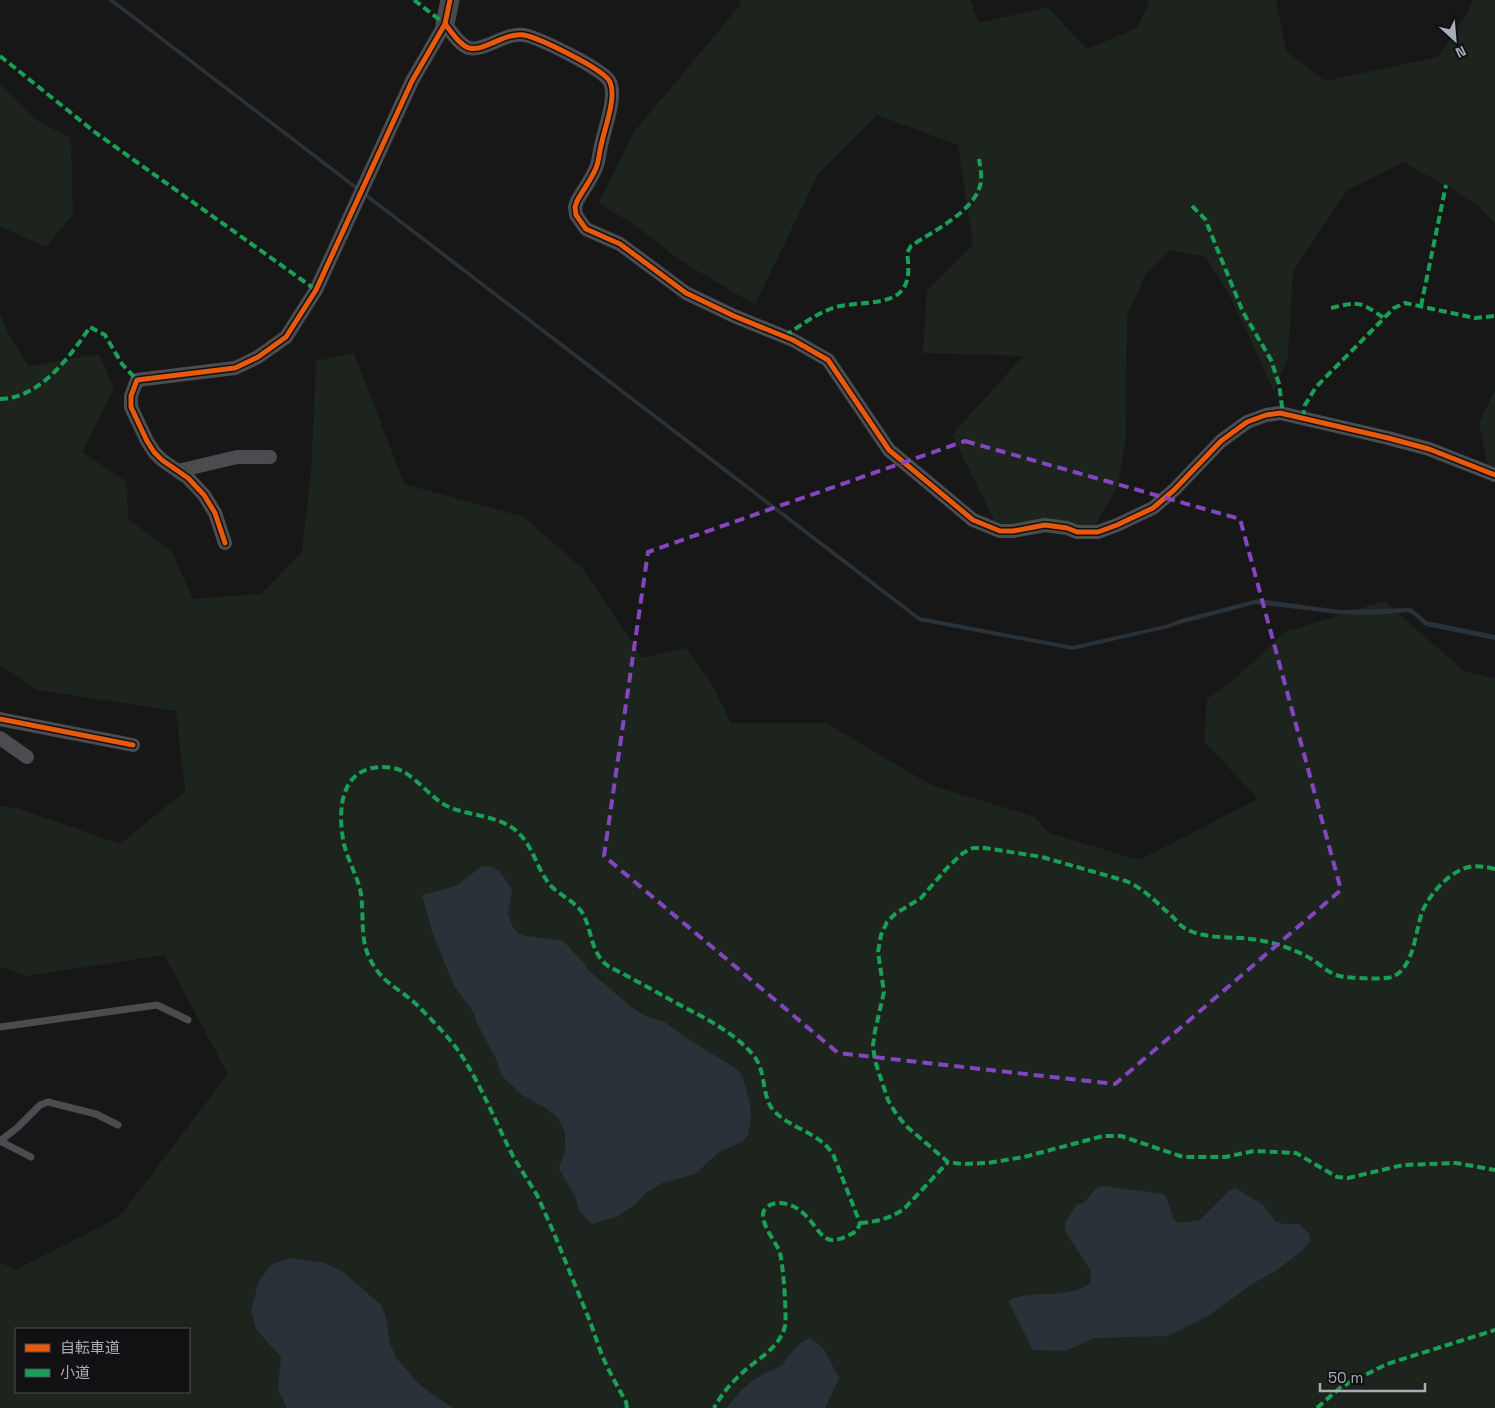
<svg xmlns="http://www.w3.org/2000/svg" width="1495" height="1408" font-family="'Space Grotesk','Noto Sans JP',sans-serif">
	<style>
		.green { fill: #1d241e; fill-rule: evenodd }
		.water { fill: #2a3239 }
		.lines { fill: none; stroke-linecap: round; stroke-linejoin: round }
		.lane { stroke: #4b4c50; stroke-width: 7 }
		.street { stroke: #4b4c50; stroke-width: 14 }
		.secondary { stroke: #4a4a4e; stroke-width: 19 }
		.quiet { stroke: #1a9f57; stroke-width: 4; stroke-dasharray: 8 4; stroke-linecap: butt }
		.cycleway-casing { stroke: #111113; stroke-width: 8 }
		.cycleway { stroke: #e8590c; stroke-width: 5 }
		.marked { fill: none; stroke: #8446be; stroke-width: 4; stroke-dasharray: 10 6; stroke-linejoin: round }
	</style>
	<rect width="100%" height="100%" fill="#171717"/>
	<g class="green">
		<path d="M740 0H970L979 23 1047 7 1087 49 1137 28 1149 3 1147 0H1276L1286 51 1325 81 1438 57 1467 13 1473 0H1495V224L1481 208 1457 192 1403 162 1347 190 1293 271 1288 356 1274 392 1232 300 1206 257 1170 250 1146 274 1127 316 1126 437 1118 485 1092 531 1049 532 995 522 952 435 1023 356 923 353 927 291 973 245 958 145 877 115 817 176 755 305 678 259 639 228 599 203 634 132 741 4Z"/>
		<path d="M0 83 36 120 71 138 73 214 46 247 0 226Z"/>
		<path d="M0 313 8 333 29 366 99 354 114 388 82 452 127 482 128 519 172 552 193 599 261 594 302 552 311 472 316 361 354 353 404 484 524 517 583 569 642 658 686 648 710 681 731 723H826L931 785 1035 817 1049 833 1139 860 1258 799 1204 741 1207 699 1237 677 1285 632 1384 601 1464 671 1495 679V1408H0V1262L15 1270 119 1217 228 1074 164 955 27 976 0 967V806L17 808 120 844 185 791 176 711 37 690 0 665ZM16 1329H189V1392H16Z"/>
		<path d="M1495 390V469L1488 467 1479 423Z"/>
	</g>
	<g class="water">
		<path d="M108 0H114L920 617 1072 646 1166 625 1181 619 1258 599 1340 610 1411 608 1427 621 1495 635V640L1426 626 1412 614 1408 612 1375 615 1338 614 1256 604 1180 624 1168 628 1073 650 919 621Z"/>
		<path d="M490 866 499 871 512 889 508 913 512 926 519 934 525 936 563 941 585 964 587 969 631 1007 647 1017 665 1022 683 1036 735 1068 741 1074 745 1084 750 1105 751 1119 748 1135 743 1141 718 1153 695 1174 662 1183 644 1194 637 1203 616 1217 592 1224 579 1211 575 1196 559 1169 565 1151V1133L559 1119 546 1108 522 1095 502 1076 496 1059 476 1021 474 1013 454 986 433 934 422 895 456 886 481 867Z"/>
		<path d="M1103 1186 1163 1194 1166 1197 1173 1218 1177 1222 1182 1223 1200 1220 1229 1191 1235 1188 1262 1204 1275 1221 1282 1224H1300L1310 1235V1241L1303 1250 1277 1270 1252 1284 1208 1316 1168 1336 1093 1338 1066 1351 1033 1350 1008 1301C1034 1288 1066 1301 1090 1283L1091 1271 1066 1232 1065 1223 1076 1205 1085 1202 1095 1189Z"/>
		<path d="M291 1258 325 1263 343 1272 381 1305 386 1317 390 1344 397 1359 418 1383 433 1395 453 1408H287L278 1389 281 1357 256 1329 251 1310 259 1281 272 1264Z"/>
		<path d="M810 1338 823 1348 839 1378 825 1408H727C741 1387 758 1374 782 1366 790 1354 796 1344 810 1338Z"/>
	</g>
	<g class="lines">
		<g class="lane">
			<path d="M0 1027 157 1005 188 1020"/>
			<path d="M31 1157 0 1141 17 1128 40 1105 48 1102 96 1114 118 1125"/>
		</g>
		<g class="street">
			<path d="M178 471 237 457H270"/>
			<path d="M225 543 215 513 204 495 188 478 162 460 154 452 147 441 131 407V396L137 380 235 368 258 357 286 337 316 290 412 81 445 24C451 31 459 45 469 48 484 52 505 32 524 35 539 38 604 69 610 82 617 98 604 129 601 146 599 153 599 161 596 168 591 180 583 190 577 201L575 207 576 215 586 229 620 244 686 293 734 316 793 340 828 360 889 450 973 520 1000 531H1013L1045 525 1067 528 1077 532H1098L1117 525 1153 508 1174 490 1221 441 1247 422 1266 415 1280 413 1388 438 1429 449 1495 475"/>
			<path d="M0 719 133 745"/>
			<path d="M0 738 27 757"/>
		</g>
		<path class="secondary" d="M445 24 450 0"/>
		<g class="quiet">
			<path d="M414 0 445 24"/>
			<path d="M0 56 96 133 316 290"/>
			<path d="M1192 206 1205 219 1243 312 1271 360 1279 384 1283 414"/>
			<path d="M1421 306 1446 185"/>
			<path d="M1331 308C1360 301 1360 302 1384 318"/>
			<path d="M785 336C801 325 817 313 836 307 842 305 849 305 855 304 893 301 914 298 907 253L911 246C933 231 976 211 981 182 982 175 980 166 979 159"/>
			<path d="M0 399C40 398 69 358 90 327L105 335 122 364 137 380"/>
			<path d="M1303 418 1305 405 1316 387 1394 308 1405 303 1475 318 1495 316"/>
			<path d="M1495 869C1486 867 1478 865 1469 867 1450 871 1430 894 1423 910 1415 929 1415 968 1392 977 1384 980 1347 978 1339 976 1327 973 1317 961 1306 956 1293 949 1278 944 1263 941 1238 935 1212 941 1188 930 1183 928 1178 923 1174 918 1159 905 1145 889 1126 881L1042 857 985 848H973L963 853 947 868 921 898 895 914 887 922 881 935 878 952 884 992 875 1031 873 1045 875 1061 888 1100 895 1112 905 1125 948 1162 962 1164 988 1163 1024 1157 1103 1136H1121L1183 1157H1225L1254 1151 1296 1153 1337 1177 1348 1178 1403 1165 1456 1163 1495 1170"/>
			<path d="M860 1223C876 1222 891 1218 904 1209L948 1162"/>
			<path d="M627 1408 626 1402C619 1389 612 1377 606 1364 599 1350 595 1334 589 1319 577 1290 565 1260 553 1231 548 1220 543 1208 538 1197 530 1183 521 1170 513 1156 497 1125 484 1092 465 1061 454 1042 433 1021 417 1005 398 987 381 983 369 957 360 938 364 915 361 894 358 877 348 861 344 844 336 806 342 760 393 768 413 771 430 799 449 807 470 816 495 815 514 829 533 843 536 869 551 886 561 896 576 902 583 914 593 933 590 952 608 966 631 978 655 991 678 1004 705 1018 734 1032 754 1056 767 1072 761 1099 775 1112 792 1129 818 1132 833 1154L860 1223 857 1231C849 1235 841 1240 832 1240 816 1240 810 1203 778 1203 771 1203 762 1208 763 1216 764 1228 774 1240 779 1250 783 1259 787 1316 785 1326 780 1348 757 1359 742 1373 731 1383 721 1395 714 1408"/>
			<path d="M1317 1408 1341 1387 1387 1364 1495 1330"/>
		</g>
		<defs>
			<g id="cycleway">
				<path d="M445 24C451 31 459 45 469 48 484 52 505 32 524 35 539 38 604 69 610 82 617 98 604 129 601 146 599 153 599 161 596 168 591 180 583 190 577 201L575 207 576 215 586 229 620 244 686 293 734 316 793 340 828 360 889 450 973 520 1000 531H1013L1045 525 1067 528 1077 532H1098L1117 525 1153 508 1174 490 1221 441 1247 422 1266 415 1280 413 1388 438 1429 449 1495 475"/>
				<path d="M225 543 215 513 204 495 188 478 162 460 154 452 147 441 131 407V396L137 380 235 368 258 357 286 337 316 290 412 81 445 24 450 0"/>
				<path d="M0 719 133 745"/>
			</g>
		</defs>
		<use href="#cycleway" class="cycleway-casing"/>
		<use href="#cycleway" class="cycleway"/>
	</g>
	<path class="marked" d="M965 441 1240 519 1341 890 1115 1084 838 1053 604 856 648 552Z"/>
	<rect x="15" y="1328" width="175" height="65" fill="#111113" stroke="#4d4f55"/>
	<rect x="25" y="1344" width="25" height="8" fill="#e8590c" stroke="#4d4f55"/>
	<text x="60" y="1353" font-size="15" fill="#a8adb8">自転車道</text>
	<rect x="25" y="1369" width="25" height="8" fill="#1a9f57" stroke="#4d4f55"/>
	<text x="60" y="1378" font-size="15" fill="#a8adb8">小道</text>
	<g transform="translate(1455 40) rotate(154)" stroke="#111113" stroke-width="4" paint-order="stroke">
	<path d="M0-4L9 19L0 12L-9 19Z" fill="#a8adb8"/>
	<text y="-8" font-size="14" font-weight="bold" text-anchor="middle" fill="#a8adb8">N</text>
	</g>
	<path d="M1320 1383v8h105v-8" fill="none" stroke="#a8adb8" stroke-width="2.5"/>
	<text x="1328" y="1383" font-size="15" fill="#a8adb8" stroke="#111113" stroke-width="4" paint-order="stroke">50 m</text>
</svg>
